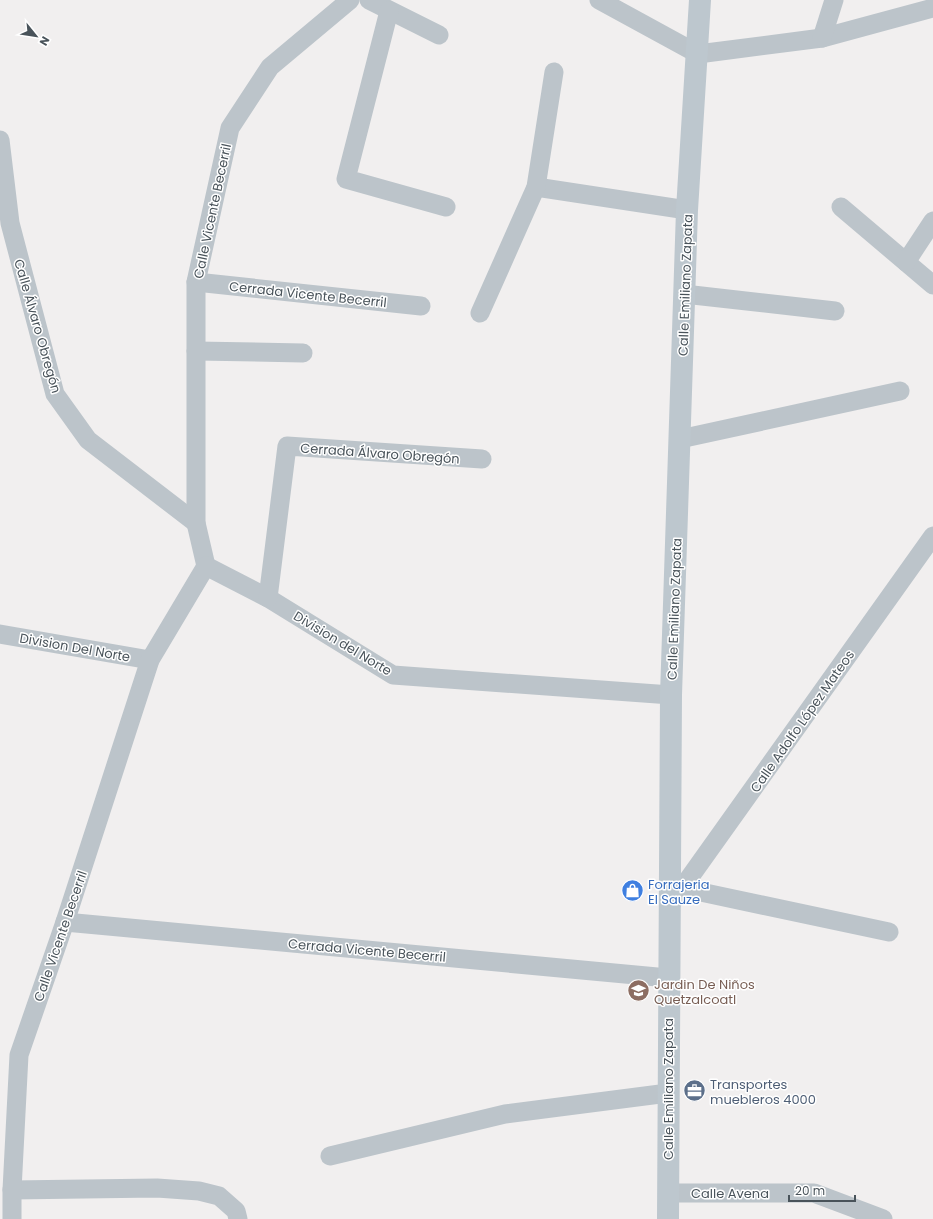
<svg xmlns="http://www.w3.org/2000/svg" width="933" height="1219" font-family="Poppins,sans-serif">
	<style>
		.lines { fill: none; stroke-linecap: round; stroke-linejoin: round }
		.minor { stroke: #bcc4ca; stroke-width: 19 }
		.secondary { stroke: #bdc7ce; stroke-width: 22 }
		.labels { text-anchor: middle; stroke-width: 3; stroke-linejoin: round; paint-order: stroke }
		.street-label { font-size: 13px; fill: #49535a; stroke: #fff }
		.shop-label { font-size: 13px; fill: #366cbe; stroke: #fff; text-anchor: start }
		.education-label { font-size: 13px; fill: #785e54; stroke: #fff; text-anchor: start }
		.service-label { font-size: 13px; fill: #4e5e75; stroke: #fff; text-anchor: start }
	</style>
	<rect width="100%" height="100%" fill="#f1efef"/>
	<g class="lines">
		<g class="minor">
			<path d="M369 0 439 35"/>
			<path d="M599 0 698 54 822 38 933 8"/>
			<path d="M389 11 346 179 446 207"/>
			<path d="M822 38 834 0"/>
			<path d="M0 140 10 223 55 394 88 440 196 523"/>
			<path d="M536 187 687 210"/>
			<path d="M841 207 933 285"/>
			<path d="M906 262 933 221"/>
			<path d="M196 282 421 306"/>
			<path d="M684 294 835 311"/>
			<path d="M480 313 536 187 554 72"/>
			<path d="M196 351 303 353"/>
			<path d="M680 439 900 391"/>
			<path d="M206 566 196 523V282L230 128 270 67 350 0"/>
			<path d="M206 566 268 598 393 675 671 695"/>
			<path d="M268 598 287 446 482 459"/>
			<path d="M0 634 150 660"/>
			<path d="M682 888 889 932"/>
			<path d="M670 905 933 536"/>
			<path d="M65 922 668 978"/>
			<path d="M330 1156 505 1114 668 1093"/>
			<path d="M12 1190 157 1188 199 1191 219 1196 236 1211 238 1219"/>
			<path d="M669 1193H814L883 1219"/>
			<path d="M12 1219V1190L19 1055 65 922 150 660 206 566"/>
		</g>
		<path class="secondary" d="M668 1219 671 695 687 210 700 0"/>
	</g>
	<defs>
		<symbol id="shop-disc" viewBox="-11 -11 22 22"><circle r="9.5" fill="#3f7fe0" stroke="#fff"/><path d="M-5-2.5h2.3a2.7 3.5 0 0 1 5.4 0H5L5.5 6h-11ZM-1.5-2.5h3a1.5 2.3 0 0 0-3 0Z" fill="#fff"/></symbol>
		<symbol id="school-disc" viewBox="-11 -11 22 22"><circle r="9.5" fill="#8d6e63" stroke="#fff"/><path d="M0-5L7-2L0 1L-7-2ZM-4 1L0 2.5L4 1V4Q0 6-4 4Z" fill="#fff"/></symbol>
		<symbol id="office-disc" viewBox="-11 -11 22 22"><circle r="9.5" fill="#5c6f8a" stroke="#fff"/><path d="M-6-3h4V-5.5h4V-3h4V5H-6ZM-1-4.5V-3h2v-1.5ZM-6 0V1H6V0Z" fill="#fff"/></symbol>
	</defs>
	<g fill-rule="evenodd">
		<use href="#shop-disc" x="620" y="878" width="25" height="25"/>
		<use href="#school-disc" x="626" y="978" width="25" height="25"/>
		<use href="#office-disc" x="682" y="1078" width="25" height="25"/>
	</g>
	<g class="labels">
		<g class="street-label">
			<text transform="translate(212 211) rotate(-78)" y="5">Calle Vicente Becerril</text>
			<text transform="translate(685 285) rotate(-88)" y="5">Calle Emiliano Zapata</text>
			<text transform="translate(308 294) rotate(6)" y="5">Cerrada Vicente Becerril</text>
			<text transform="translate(38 326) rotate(74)" y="5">Calle Álvaro Obregón</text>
			<text transform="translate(380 453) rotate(4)" y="5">Cerrada Álvaro Obregón</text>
			<text transform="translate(674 609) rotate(-88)" y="5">Calle Emiliano Zapata</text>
			<text transform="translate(343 643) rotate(31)" y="5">Division del Norte</text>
			<text transform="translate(75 647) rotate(10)" y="5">Division Del Norte</text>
			<text transform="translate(802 721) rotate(-55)" y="5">Calle Adolfo López Mateos</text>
			<text transform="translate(60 936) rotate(-71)" y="5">Calle Vicente Becerril</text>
			<text transform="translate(367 950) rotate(5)" y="5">Cerrada Vicente Becerril</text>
			<text transform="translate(668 1089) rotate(-90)" y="5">Calle Emiliano Zapata</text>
			<text x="730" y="1198">Calle Avena</text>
		</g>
		<g class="shop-label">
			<text x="648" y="889">Forrajeria<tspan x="648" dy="15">El Sauze</tspan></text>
		</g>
		<g class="education-label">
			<text x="654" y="989">Jardin De Niños<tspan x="654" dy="15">Quetzalcoatl</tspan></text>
		</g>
		<g class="service-label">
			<text x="710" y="1089">Transportes<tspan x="710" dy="15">muebleros 4000</tspan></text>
		</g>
	</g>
	<g transform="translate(36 36) rotate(120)" stroke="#ffffff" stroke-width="3" paint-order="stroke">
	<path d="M0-3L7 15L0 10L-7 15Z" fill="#49535a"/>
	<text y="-6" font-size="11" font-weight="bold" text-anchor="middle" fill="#49535a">N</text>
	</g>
	<path d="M789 1195v6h66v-6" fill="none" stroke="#49535a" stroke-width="2"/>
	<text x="795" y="1195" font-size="12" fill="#49535a" stroke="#ffffff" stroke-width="3" paint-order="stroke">20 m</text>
</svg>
